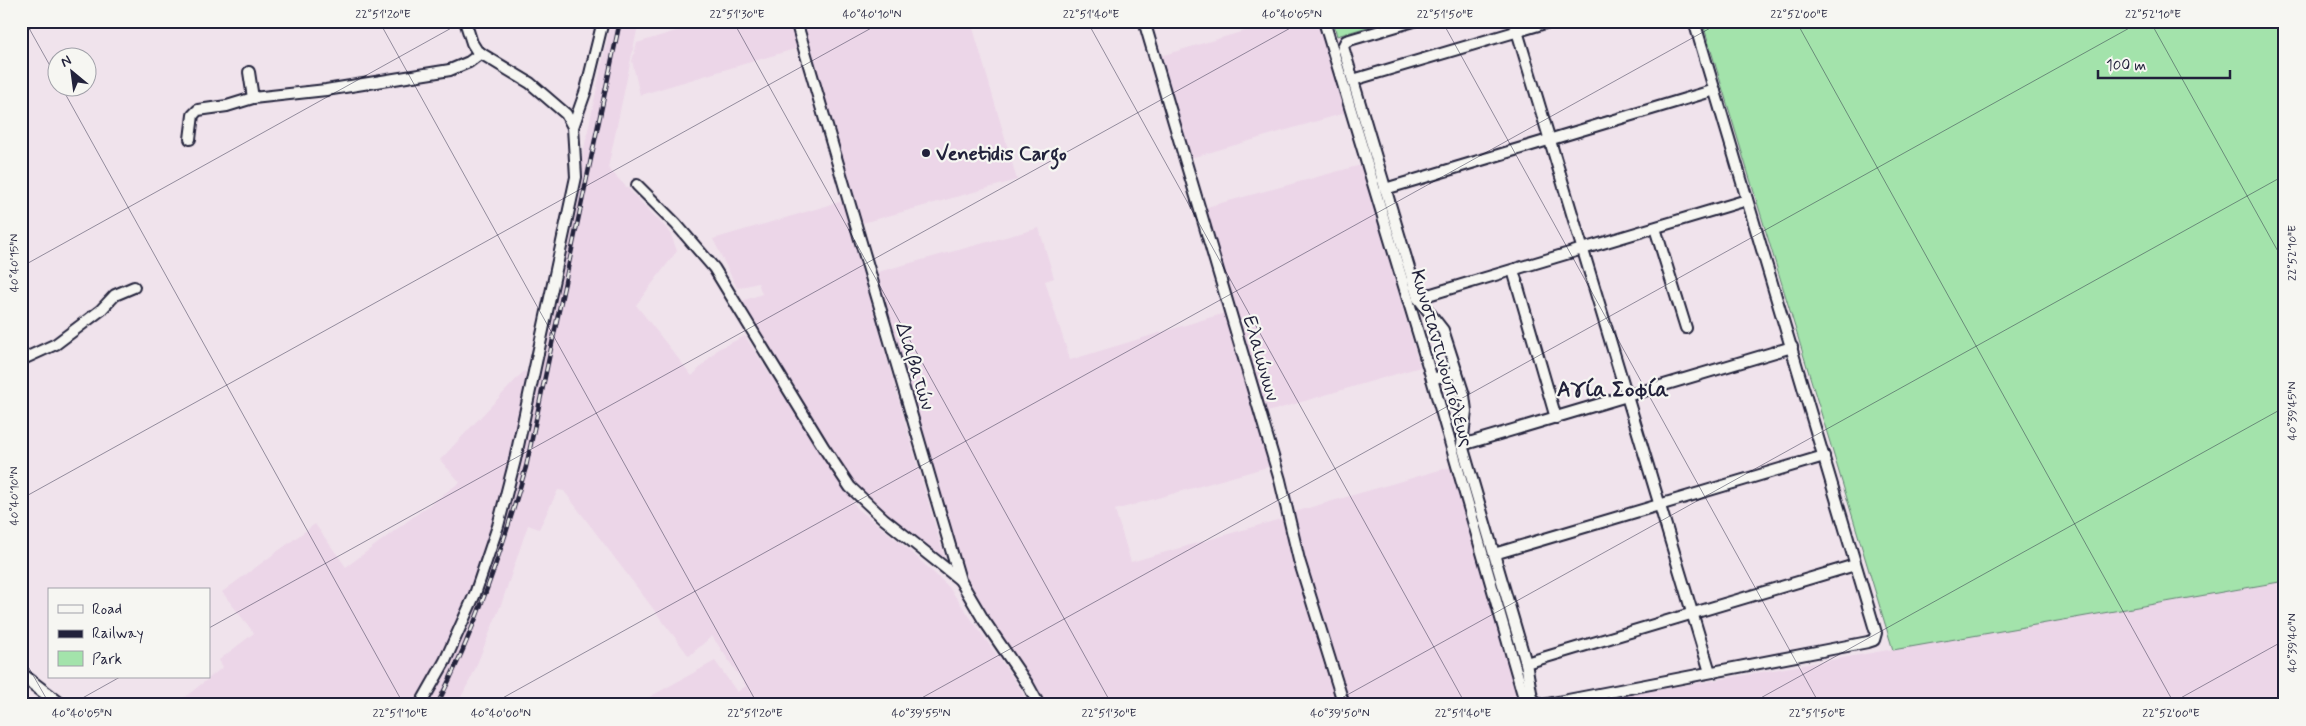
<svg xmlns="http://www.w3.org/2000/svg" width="2306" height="726" font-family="Mynerve,sans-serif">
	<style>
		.built { fill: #ecd6e8 }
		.green { fill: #a3e3ab; stroke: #628273 }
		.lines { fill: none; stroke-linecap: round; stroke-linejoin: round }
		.minor-casing { stroke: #22223b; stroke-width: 14 }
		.tertiary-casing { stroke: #22223b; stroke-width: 16 }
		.minor { stroke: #f6f6f2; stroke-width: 10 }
		.tertiary { stroke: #f6f6f2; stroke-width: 12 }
		.rail-casing { stroke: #22223b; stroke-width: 4.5 }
		.rail { stroke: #f6f6f2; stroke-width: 2.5; stroke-dasharray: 8; stroke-linecap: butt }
		.ticks { fill: none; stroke: #22223b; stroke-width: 1; stroke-opacity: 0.45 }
		.poi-dot { fill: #22223b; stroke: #f6f6f2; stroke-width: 2 }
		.labels { text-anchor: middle; stroke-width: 4.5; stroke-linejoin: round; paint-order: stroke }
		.poi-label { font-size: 20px; font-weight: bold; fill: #22223b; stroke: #f6f6f2; text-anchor: start }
		.street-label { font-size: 20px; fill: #22223b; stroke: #f6f6f2 }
		.neighbourhood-label { font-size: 21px; font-weight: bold; fill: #22223b; stroke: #f6f6f2 }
		.neatline { fill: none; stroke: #22223b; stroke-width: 2 }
		.ticks-label { font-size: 12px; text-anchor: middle; fill: #22223b }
	</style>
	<rect width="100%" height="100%" fill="#f0e3ec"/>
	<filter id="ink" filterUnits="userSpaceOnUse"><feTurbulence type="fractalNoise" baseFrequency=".02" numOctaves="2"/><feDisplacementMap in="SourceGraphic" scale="10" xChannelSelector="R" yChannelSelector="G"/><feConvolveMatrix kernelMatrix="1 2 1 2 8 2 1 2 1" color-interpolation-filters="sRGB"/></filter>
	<g filter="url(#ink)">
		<g class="built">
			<path d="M611 21H639L608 168 670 232 677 251 636 305 692 376 718 349 745 336 857 508 909 550 948 586 1018 685 1029 705H635L715 661 737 692 746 686 712 636 689 656 564 491 558 490 539 529 528 525 502 602 473 674 457 705H428L449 663 517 466Z"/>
			<path d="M708 21H790L798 48 640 95 632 61 637 43Z"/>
			<path d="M813 21H971L1017 180 859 224 799 25Z"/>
			<path d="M1278 21H1318L1345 113 1187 159 1157 57Z"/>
			<path d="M1361 165 1420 367 1264 413 1203 208Z"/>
			<path d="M843 201 909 436 945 559 935 556 864 498 832 459 742 301 762 294 758 283 737 288 713 239Z"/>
			<path d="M1039 228 1054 278 1045 281 1070 360 1225 313 1271 466 1115 510 1131 562 1284 518 1311 618 1339 705H1042L964 582 874 273Z"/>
			<path d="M524 371 529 374 501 502 471 594 440 660 413 705H175L223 667 219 660 254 633 222 592 315 524 346 567 460 482 440 460Z"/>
			<path d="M1450 467 1519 705H1347L1318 613 1291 513Z"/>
			<path d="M2285 581V700L2263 705H1572Z"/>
		</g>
		<g class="green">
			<path d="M1333 21H1388L1337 36Z"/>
			<path d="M1702 21H2285V581L1893 650Z"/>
		</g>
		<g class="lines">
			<defs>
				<g id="minor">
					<path d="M796 21 960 580 983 619 1028 685 1039 705"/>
					<path d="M1144 21 1280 480 1299 560 1344 705"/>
					<path d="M1324 21 1432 379 1526 705"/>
					<path d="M1414 21 1346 41 1343 47 1418 298 1443 330 1464 395 1466 411 1462 445 1526 663 1532 698 1540 705"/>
					<path d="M1514 21 1710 672"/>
					<path d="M249 72 253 98"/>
					<path d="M1353 80 1552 21"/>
					<path d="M573 127 586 90 603 21"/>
					<path d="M190 139 193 115 198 110 227 106 253 98 326 90 450 70 469 62 481 53"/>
					<path d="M637 185 676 224 714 268 824 448 850 487 884 519 959 579"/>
					<path d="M1385 189 1715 90"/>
					<path d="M1655 228 1686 328"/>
					<path d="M1513 270 1556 418"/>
					<path d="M1418 298 1747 200"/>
					<path d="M21 360 56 344 101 310 115 295 134 287"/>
					<path d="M1432 379 1457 372"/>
					<path d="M1462 445 1792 347"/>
					<path d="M1494 554 1824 456"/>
					<path d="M1526 663 1855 565"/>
					<path d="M420 705 445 661 475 594 498 526 515 460 576 177 573 127 566 114 530 83 477 51 472 43 465 21"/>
					<path d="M1542 705 1868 642 1874 640 1876 633 1694 21"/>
				</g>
				<path id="tertiary" d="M21 674 61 705"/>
			</defs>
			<use href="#minor" class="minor-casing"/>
			<use href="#tertiary" class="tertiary-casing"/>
			<use href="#minor" class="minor"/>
			<use href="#tertiary" class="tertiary"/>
			<defs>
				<path id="rail" d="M437 705C476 629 502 549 526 467L620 21"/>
			</defs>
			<use href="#rail" class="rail-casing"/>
			<use href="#rail" class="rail"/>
		</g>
	</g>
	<path class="ticks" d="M25 21 58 80M379 21 758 705M733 21 1112 705M1087 21 1466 705M1442 21 1820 705M1796 21 2175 705M2150 21 2285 264M21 34 45 21M62 88 404 705M21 267 464 21M21 499 884 21M209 628 1303 21M21 654 50 705M70 705 120 677M490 705 1723 21M909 705 2142 21M1329 705 2285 175M1748 705 2285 407M2168 705 2285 640"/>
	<circle class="poi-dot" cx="926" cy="153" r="5"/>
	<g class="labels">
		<g class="poi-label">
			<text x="936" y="160">Venetidis Cargo</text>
		</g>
		<g class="street-label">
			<text transform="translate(1262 358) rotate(74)" y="7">Ελαιώνων</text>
			<text transform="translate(1443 358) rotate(74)" y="7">Κωνσταντινουπόλεως</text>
			<text transform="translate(916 366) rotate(73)" y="7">Διαβατών</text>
		</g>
		<g class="neighbourhood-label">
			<text x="1613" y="396">Αγία Σοφία</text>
		</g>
	</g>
	<rect width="2306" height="726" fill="none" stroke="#f6f6f2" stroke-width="55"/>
	<rect x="48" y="588" width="162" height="90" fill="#f6f6f2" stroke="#a1a1a9"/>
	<rect x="58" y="605" width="25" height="8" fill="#f6f6f2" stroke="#a1a1a9"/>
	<text x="92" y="614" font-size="15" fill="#22223b">Road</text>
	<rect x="58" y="630" width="25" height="8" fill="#22223b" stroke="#a1a1a9"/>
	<text x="92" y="638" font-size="15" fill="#22223b">Railway</text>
	<rect x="58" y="651" width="25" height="15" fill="#a3e3ab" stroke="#a1a1a9"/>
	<text x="92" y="664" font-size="15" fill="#22223b">Park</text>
	<g transform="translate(72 72) rotate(331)"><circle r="24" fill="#f6f6f2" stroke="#a1a1a9"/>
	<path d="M0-4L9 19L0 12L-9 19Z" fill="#22223b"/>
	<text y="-8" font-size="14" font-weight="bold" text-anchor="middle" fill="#22223b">N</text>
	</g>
	<path d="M2098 70v8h132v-8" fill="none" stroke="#22223b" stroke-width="2.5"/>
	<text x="2106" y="70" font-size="15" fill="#22223b" stroke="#f6f6f2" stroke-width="4" paint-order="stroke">100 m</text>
	<rect x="28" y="28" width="2250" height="670" class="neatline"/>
	<g class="ticks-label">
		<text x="383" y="18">22°51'20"E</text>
		<text x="737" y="18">22°51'30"E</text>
		<text x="872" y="18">40°40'10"N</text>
		<text x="1091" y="18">22°51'40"E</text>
		<text x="1292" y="18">40°40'05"N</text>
		<text x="1445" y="18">22°51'50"E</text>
		<text x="1799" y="18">22°52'00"E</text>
		<text x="2153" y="18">22°52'10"E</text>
		<text transform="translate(2292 253) rotate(-90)" y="4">22°52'10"E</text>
		<text transform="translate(14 263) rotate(-90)" y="4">40°40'15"N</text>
		<text transform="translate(2292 411) rotate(-90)" y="4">40°39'45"N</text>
		<text transform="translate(14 496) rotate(-90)" y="4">40°40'10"N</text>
		<text transform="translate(2292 643) rotate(-90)" y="4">40°39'40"N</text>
		<text x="82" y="717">40°40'05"N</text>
		<text x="400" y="717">22°51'10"E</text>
		<text x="501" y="717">40°40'00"N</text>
		<text x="755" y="717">22°51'20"E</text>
		<text x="921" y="717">40°39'55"N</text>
		<text x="1109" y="717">22°51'30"E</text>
		<text x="1340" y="717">40°39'50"N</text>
		<text x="1463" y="717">22°51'40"E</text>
		<text x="1817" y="717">22°51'50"E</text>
		<text x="2171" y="717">22°52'00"E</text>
	</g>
</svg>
